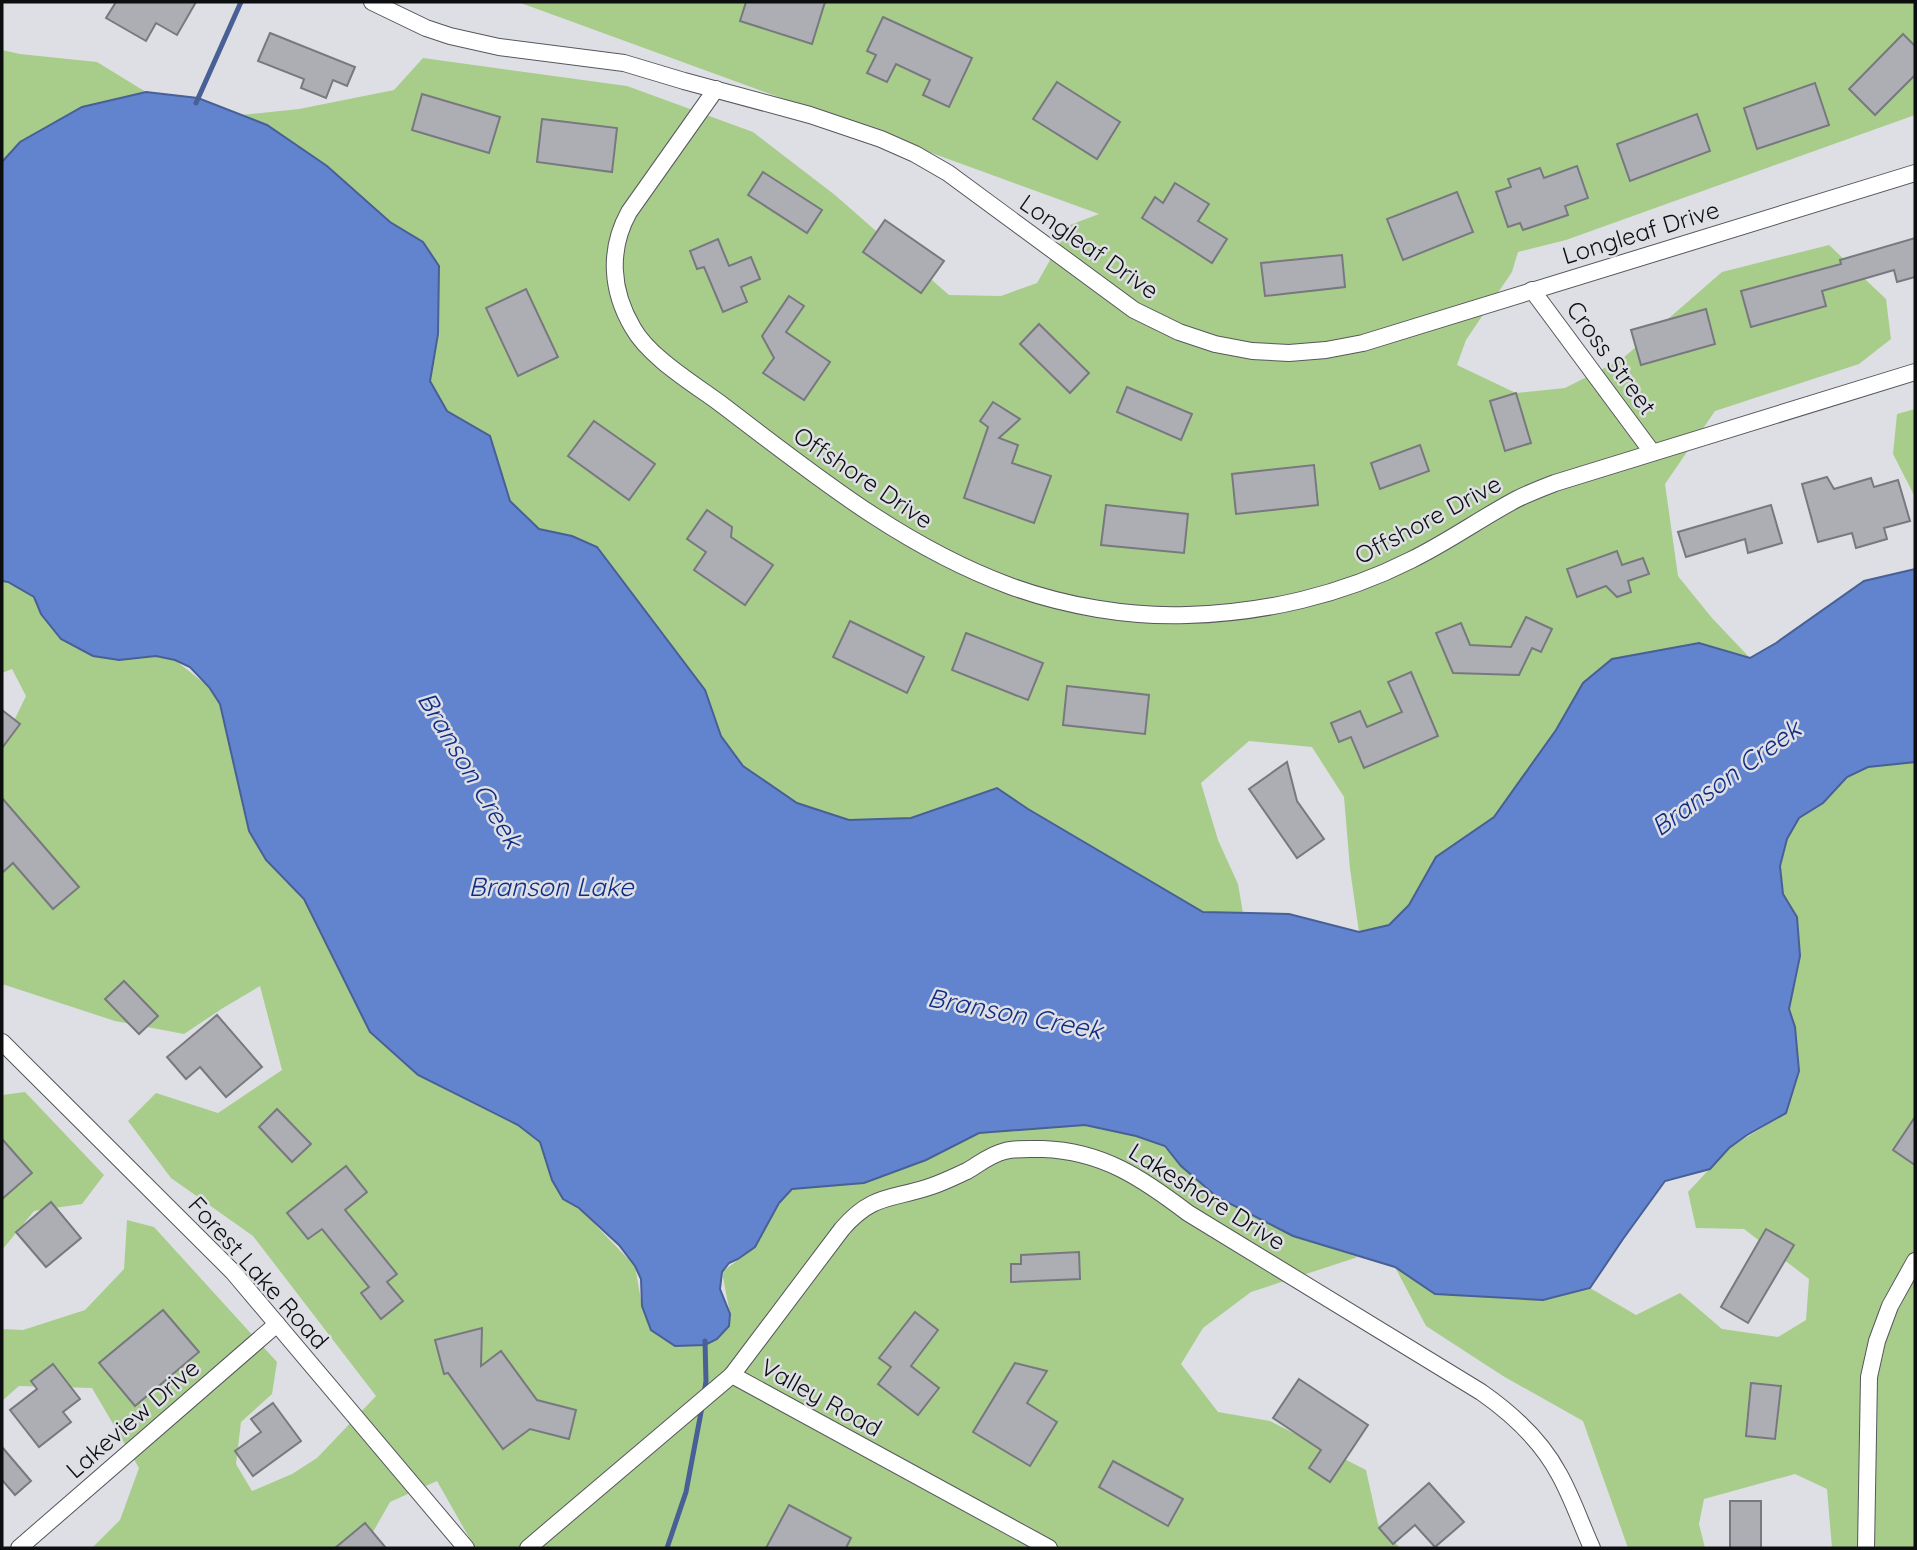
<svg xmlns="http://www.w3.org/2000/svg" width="1917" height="1550" font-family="Quicksand,sans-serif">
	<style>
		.green { fill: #a8cd8b }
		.water { fill: #6283ce; stroke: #486095; stroke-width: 2 }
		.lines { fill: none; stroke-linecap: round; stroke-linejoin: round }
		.stream { stroke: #486095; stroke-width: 5 }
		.building { fill: #adaeb4; stroke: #78797f; stroke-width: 2 }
		.street-casing { stroke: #56575c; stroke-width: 18 }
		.street { stroke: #fff; stroke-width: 16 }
		.labels { text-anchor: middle; stroke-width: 5; stroke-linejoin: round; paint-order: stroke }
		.street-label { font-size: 24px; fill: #0d0e10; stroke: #dedfe5 }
		.water-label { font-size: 26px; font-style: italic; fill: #102d84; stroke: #dedfe5 }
	</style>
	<rect width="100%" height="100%" fill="#dedfe5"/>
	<g class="green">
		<path d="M518 2H1915V115L1566 240 1518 252 1512 272 1466 340 1457 365 1516 393 1565 388 1622 359 1722 272 1829 245 1886 299 1891 339 1859 364 1715 411 1665 484 1678 576 1712 618 1750 658 1699 643 1583 683 1556 730 1494 817 1436 857 1409 905 1388 925 1359 932 1350 869 1344 797 1312 747 1249 741 1201 783 1218 840 1238 884 1243 913 1203 912 1028 809 997 788 911 818 849 820 797 803 744 766 721 736 705 690 597 547 572 536 539 529 510 501 490 436 447 411 430 381 438 334 423 242 390 222 327 166 241 115 299 109 394 90 423 58 627 86 753 132 835 195 949 295 1001 296 1037 283 1070 225 1099 214Z"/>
		<path d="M2 50 20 54 97 62 146 92 82 107 20 142 2 162Z"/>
		<path d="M1915 409V497L1893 454 1897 414Z"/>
		<path d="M2 581 8 582 34 597 41 614 61 639 93 656 119 660 156 656 175 660 209 687 220 704 304 899 370 1032 518 1125 540 1142 552 1180 635 1266 642 1306 730 1314 722 1272 755 1247 779 1203 792 1189 864 1183 926 1160 979 1133 1085 1125 1136 1136 1165 1146 1181 1166 1217 1197 1293 1236 1358 1257 1251 1292 1203 1328 1181 1364 1218 1412 1270 1421 1366 1470 1378 1524 1400 1548H475L437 1481 390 1502 364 1548H92L120 1520 139 1468 92 1388 19 1386 2 1401V1329L23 1330 85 1310 124 1269 127 1220 154 1227 277 1362 272 1394 241 1422 236 1464 252 1491 292 1474 317 1458 376 1396 253 1236 171 1178 128 1121 156 1093 218 1113 282 1070 260 986 223 1008 184 1034 115 1021 2 984V735L9 731 26 696 12 669 2 673Z"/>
		<path d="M1915 762V1548H1832L1827 1489 1795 1474 1704 1499 1699 1524 1705 1548H1628L1583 1421 1503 1376 1426 1326 1395 1267 1435 1294 1543 1300 1590 1288 1636 1315 1680 1293 1722 1329 1778 1337 1806 1320 1809 1279 1744 1229 1696 1228 1688 1192 1729 1148 1786 1113 1795 1027 1789 1009 1800 956 1797 917 1783 894 1780 866 1787 839 1799 818 1823 803 1847 777 1868 767Z"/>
		<path d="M25 1092 104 1175 82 1204 34 1211 2 1250V1095Z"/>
	</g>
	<path class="water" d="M146 92 198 98 267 125 327 166 390 222 423 242 439 266 438 334 430 381 447 411 490 436 510 501 539 529 572 536 597 547 705 690 721 736 743 766 797 803 849 820 911 818 997 788 1028 809 1203 912 1289 914 1359 932 1389 925 1409 905 1436 857 1494 817 1556 730 1583 683 1612 659 1699 643 1750 658 1776 643 1864 581 1915 569V762L1868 767 1847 777 1823 803 1799 818 1787 839 1780 866 1783 894 1797 917 1800 956 1789 1009 1795 1027 1799 1071 1786 1113 1747 1135 1729 1148 1710 1169 1665 1181 1623 1239 1590 1288 1543 1300 1435 1294 1395 1267 1293 1236 1217 1197 1181 1166 1165 1146 1136 1136 1085 1125 979 1133 926 1160 864 1183 792 1189 779 1203 755 1247 738 1259 729 1263 722 1272 720 1289 730 1314 729 1326 717 1339 705 1345 675 1346 651 1330 642 1306 641 1279 635 1266 619 1245 579 1208 563 1199 552 1180 540 1142 518 1125 418 1075 370 1032 304 899 266 860 249 831 220 704 209 687 190 667 175 660 156 656 119 660 93 656 61 639 41 614 34 597 8 582 2 581V162L20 142 82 107Z"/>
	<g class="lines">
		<g class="stream">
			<path d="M196 103 241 2"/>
			<path d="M704 1394 706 1381 705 1341"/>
			<path d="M667 1548 686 1492 702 1407"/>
		</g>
	</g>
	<g class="building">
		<path d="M116 2H196L177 35 156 23 146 41 106 18Z"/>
		<path d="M746 2H825L812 44 740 21Z"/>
		<path d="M883 17 972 58 949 107 923 95 930 80 896 64 887 82 867 73 876 55 867 51Z"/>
		<path d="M270 33 355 67 347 86 333 80 326 98 301 88 304 79 258 61Z"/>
		<path d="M1903 34 1915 46V75L1875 115 1849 89Z"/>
		<path d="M1057 82 1120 122 1097 159 1033 119Z"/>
		<path d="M1815 83 1829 125 1757 149 1744 108Z"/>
		<path d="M422 94 500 117 489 153 412 130Z"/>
		<path d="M1697 114 1710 151 1630 181 1617 144Z"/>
		<path d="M542 119 617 128 612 172 537 162Z"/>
		<path d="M1577 166 1588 198 1565 206 1568 215 1523 230 1520 223 1508 227 1496 192 1511 187 1508 179 1540 168 1544 178Z"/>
		<path d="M763 172 822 210 807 233 748 195Z"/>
		<path d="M1175 183 1209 204 1198 221 1227 239 1212 263 1142 218 1155 197 1163 203Z"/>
		<path d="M1457 192 1473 232 1403 260 1387 219Z"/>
		<path d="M885 220 944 261 921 293 863 252Z"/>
		<path d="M1915 238V277L1897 282 1894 270 1822 291 1826 306 1751 327 1741 291 1841 264 1840 260Z"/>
		<path d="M718 239 729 266 751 257 760 279 741 287 747 302 723 312 704 267 697 269 690 251Z"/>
		<path d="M1342 255 1345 287 1265 296 1261 263Z"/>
		<path d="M526 289 558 357 518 376 486 308Z"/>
		<path d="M789 296 804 306 786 332 830 362 804 400 763 373 774 358 762 336Z"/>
		<path d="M1706 309 1715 344 1641 365 1631 330Z"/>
		<path d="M1039 324 1089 373 1070 393 1020 344Z"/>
		<path d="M1127 387 1192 414 1181 440 1117 412Z"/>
		<path d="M1516 393 1531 443 1505 451 1490 401Z"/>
		<path d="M993 402 1020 419 999 438 1018 445 1012 463 1051 476 1034 523 964 498 988 427 980 421Z"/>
		<path d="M594 421 655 464 629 500 568 456Z"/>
		<path d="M1420 445 1429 471 1380 489 1371 463Z"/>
		<path d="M1314 465 1318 505 1236 514 1232 474Z"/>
		<path d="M1827 477 1834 489 1871 478 1874 487 1898 480 1910 521 1884 528 1887 539 1856 548 1852 533 1818 542 1802 484Z"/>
		<path d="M1106 505 1188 514 1184 553 1101 545Z"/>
		<path d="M1771 505 1782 543 1748 553 1745 539 1686 557 1678 532Z"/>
		<path d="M707 510 732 527 731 537 773 565 745 605 694 570 706 552 687 539Z"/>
		<path d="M1617 551 1622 565 1643 558 1649 574 1628 581 1631 592 1617 597 1606 586 1577 597 1567 569Z"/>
		<path d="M1526 617 1552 629 1541 652 1532 648 1519 675 1453 673 1436 633 1461 623 1470 645 1511 647Z"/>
		<path d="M850 621 924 657 907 693 833 657Z"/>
		<path d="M966 633 1043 663 1028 700 952 670Z"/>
		<path d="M1411 672 1438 736 1364 768 1351 737 1339 742 1331 723 1360 711 1367 727 1402 712 1388 682Z"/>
		<path d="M1067 686 1149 695 1145 734 1063 725Z"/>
		<path d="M2 710 20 724 2 748Z"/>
		<path d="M1287 762 1297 801 1324 839 1297 858 1249 789Z"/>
		<path d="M2 798 79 887 53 909 13 863 2 873Z"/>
		<path d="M124 981 158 1016 139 1034 105 999Z"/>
		<path d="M217 1015 262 1067 226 1097 200 1067 186 1079 167 1057Z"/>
		<path d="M277 1109 311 1144 292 1162 259 1127Z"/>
		<path d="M1915 1117V1165L1893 1150Z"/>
		<path d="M2 1139 32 1173 2 1199Z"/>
		<path d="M346 1166 367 1192 345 1210 397 1274 387 1282 403 1301 381 1319 361 1293 369 1287 322 1229 308 1239 287 1213Z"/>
		<path d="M51 1202 81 1238 46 1267 16 1232Z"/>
		<path d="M1766 1229 1794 1245 1748 1323 1721 1307Z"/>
		<path d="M1079 1252 1080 1279 1011 1282V1264H1021V1255Z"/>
		<path d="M163 1310 199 1352 135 1406 99 1363Z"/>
		<path d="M915 1312 938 1330 911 1366 939 1388 918 1415 878 1384 891 1367 879 1358Z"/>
		<path d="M482 1328 481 1366 501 1351 537 1400 576 1410 569 1439 530 1429 503 1449 448 1373 444 1374 435 1340Z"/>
		<path d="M1015 1363 1047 1371 1027 1403 1057 1422 1030 1466 973 1432Z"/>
		<path d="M53 1364 80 1399 63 1412 71 1422 39 1447 10 1410 37 1389 31 1381Z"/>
		<path d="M1299 1379 1368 1425 1330 1482 1309 1468 1321 1450 1273 1418Z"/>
		<path d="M1751 1383 1781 1386 1775 1439 1746 1436Z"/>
		<path d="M273 1403 301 1441 253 1476 235 1451 261 1432 251 1419Z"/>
		<path d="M2 1447 31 1481 15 1495 2 1480Z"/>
		<path d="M1113 1461 1183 1499 1168 1526 1099 1487Z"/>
		<path d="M1429 1483 1464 1522 1435 1547 1415 1525 1393 1544 1379 1528Z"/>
		<rect x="1730" y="1501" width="31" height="47"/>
		<path d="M789 1505 851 1538 846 1548H766Z"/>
		<path d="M365 1523 386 1548H335Z"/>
	</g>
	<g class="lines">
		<defs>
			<g id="street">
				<path d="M372 2 426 28 450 36 499 47 624 63 684 81 810 115 881 139 915 154 948 173 1134 310 1179 332 1215 344 1252 351 1289 353 1326 350 1363 343 1915 173"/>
				<path d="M716 89 629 212C608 250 611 291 633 328 649 357 694 384 721 404 812 473 901 546 1010 586 1065 606 1128 617 1187 615 1264 613 1342 595 1411 560 1448 542 1481 518 1517 499 1529 493 1542 488 1555 483L1915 372"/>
				<path d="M1532 290 1652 452"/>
				<path d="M2 1042 233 1272 466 1548"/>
				<path d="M732 1375 1049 1548"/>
				<path d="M19 1548 277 1324"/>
				<path d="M528 1548 732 1375 842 1229C873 1193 892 1200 932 1186 944 1182 956 1176 967 1171 979 1164 991 1154 1005 1151 1017 1148 1030 1149 1043 1149 1102 1151 1142 1178 1188 1213L1481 1392C1511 1413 1541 1440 1559 1474 1572 1497 1581 1524 1592 1548"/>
				<path d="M1866 1548 1869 1377 1877 1341 1890 1306 1915 1261"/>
			</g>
		</defs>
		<use href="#street" class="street-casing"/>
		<use href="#street" class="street"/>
	</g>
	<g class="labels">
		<g class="street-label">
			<text transform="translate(1641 233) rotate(-17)" y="8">Longleaf Drive</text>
			<text transform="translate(1089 247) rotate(35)" y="8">Longleaf Drive</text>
			<text transform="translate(1611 358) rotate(54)" y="8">Cross Street</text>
			<text transform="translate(863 478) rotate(34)" y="8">Offshore Drive</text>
			<text transform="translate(1428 520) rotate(-28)" y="8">Offshore Drive</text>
			<text transform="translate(1207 1197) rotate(32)" y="8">Lakeshore Drive</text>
			<text transform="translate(258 1273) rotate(48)" y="8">Forest Lake Road</text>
			<text transform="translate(821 1398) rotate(29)" y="8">Valley Road</text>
			<text transform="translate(133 1419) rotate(-41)" y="8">Lakeview Drive</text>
		</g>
		<g class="water-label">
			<text transform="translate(470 770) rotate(59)" y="9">Branson Creek</text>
			<text transform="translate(1726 778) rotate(-36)" y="9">Branson Creek</text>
			<text x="551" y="896">Branson Lake</text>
			<text transform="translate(1015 1014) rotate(11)" y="9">Branson Creek</text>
		</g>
	</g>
	<rect width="1917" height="1550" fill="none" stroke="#0d0e10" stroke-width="7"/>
</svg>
